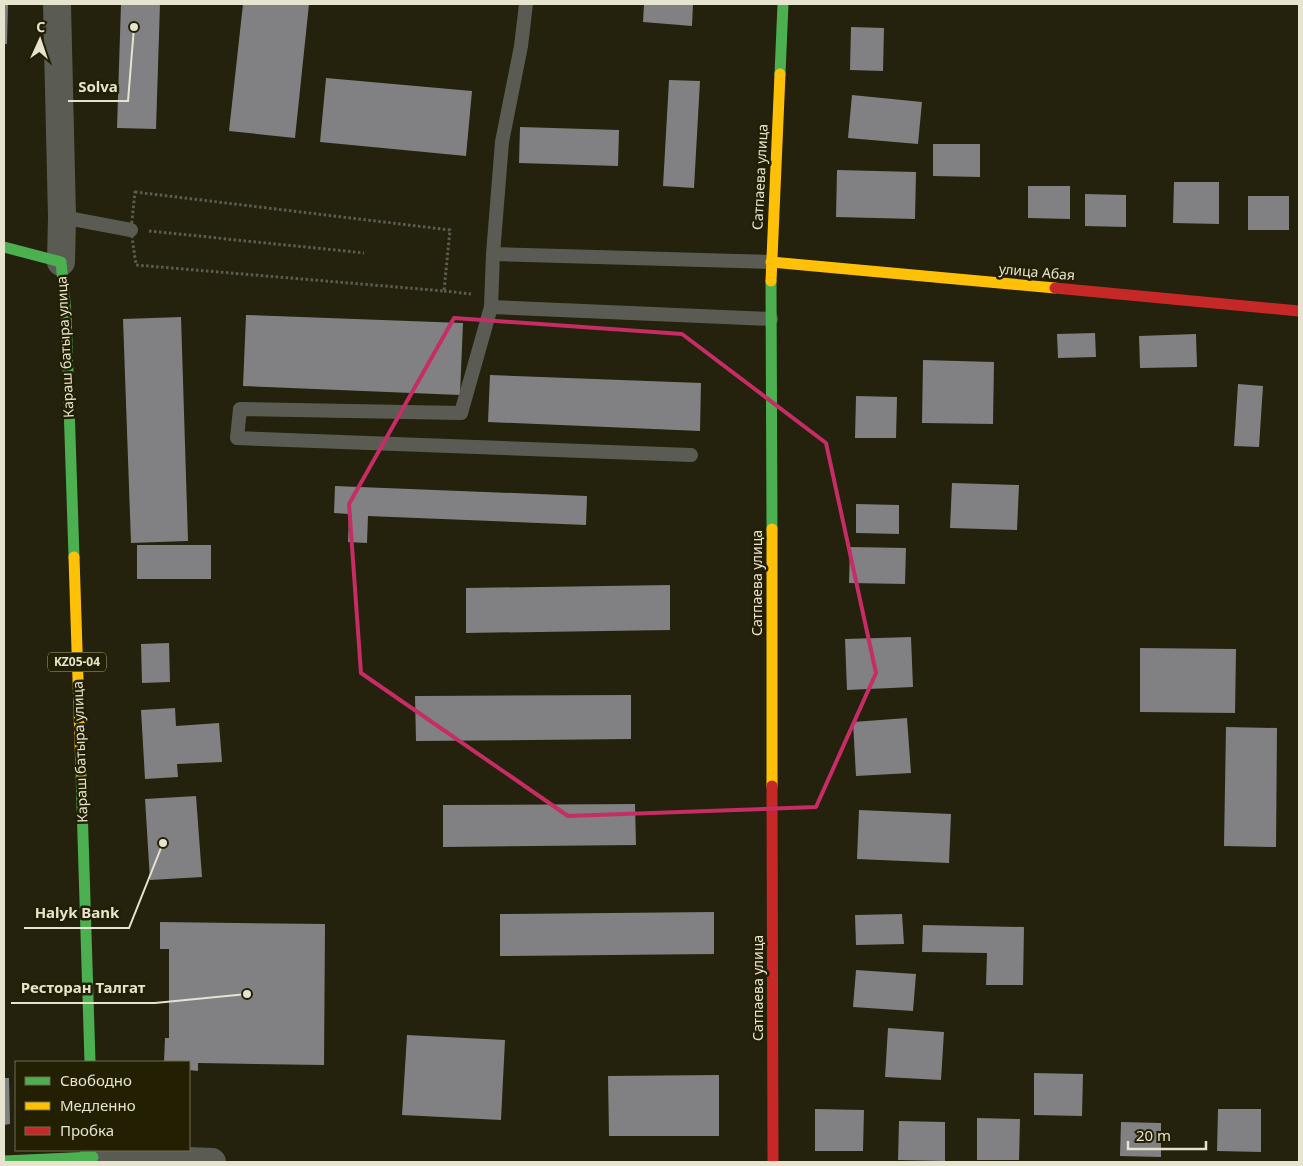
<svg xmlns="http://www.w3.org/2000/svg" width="1303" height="1166" font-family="'Noto Sans',sans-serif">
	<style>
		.building { fill: #818083 }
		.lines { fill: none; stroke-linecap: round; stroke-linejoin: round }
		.path { stroke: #5b5c52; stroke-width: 3; stroke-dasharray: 2.5 2.5; stroke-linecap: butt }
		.lane { stroke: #5a5c54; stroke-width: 14 }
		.street { stroke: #5a5c54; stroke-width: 28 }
		.fast { stroke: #4caf50; stroke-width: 11 }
		.slow { stroke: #ffc107; stroke-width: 11 }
		.jam { stroke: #c62828; stroke-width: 11 }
		.marked { fill: none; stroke: #c62c66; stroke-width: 4; stroke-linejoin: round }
		.labels { text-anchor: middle; stroke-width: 5; stroke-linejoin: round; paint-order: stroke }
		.shield { fill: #231f03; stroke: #aca891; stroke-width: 1 }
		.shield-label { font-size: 12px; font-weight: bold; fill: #e6e3ce }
		.street-label { font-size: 14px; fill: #e6e3ce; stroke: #231f03 }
		.leader { fill: none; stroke: #e6e3ce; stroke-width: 2 }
		.callout-dot { fill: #e6e3ce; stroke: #231f03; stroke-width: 2 }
		.callout-label { font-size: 15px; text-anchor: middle; font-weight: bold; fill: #e6e3ce; stroke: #231f03; stroke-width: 5; stroke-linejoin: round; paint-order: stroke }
	</style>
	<rect width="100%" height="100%" fill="#24210c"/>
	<g class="building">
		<path d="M4 4H8L7 44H4Z"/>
		<path d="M121 4H160L156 129 117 128Z"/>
		<path d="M243 4H309L295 138 229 131Z"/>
		<path d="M644 4H693L692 26 643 22Z"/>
		<path d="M851 27 884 28 883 71 850 70Z"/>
		<path d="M326 78 472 91 466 156 320 142Z"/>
		<path d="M669 80 700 81 694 188 663 186Z"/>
		<path d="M852 95 922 102 918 144 848 138Z"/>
		<path d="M520 127 619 130 618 166 519 163Z"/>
		<path d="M933 144H980V177L933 176Z"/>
		<path d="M837 170 916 172 915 219 836 217Z"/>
		<path d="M1174 182H1219V224L1173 223Z"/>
		<path d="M1028 186H1070V219L1028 218Z"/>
		<path d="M1085 194 1126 195V227L1085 226Z"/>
		<rect x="1248" y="196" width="41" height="34"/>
		<path d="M246 315 463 323 460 395 243 386Z"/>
		<path d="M181 317 188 541 131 543 123 319Z"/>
		<path d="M1095 333 1096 357 1058 358 1057 334Z"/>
		<path d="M1196 334 1197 367 1140 368 1139 336Z"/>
		<path d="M923 360 994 362 993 424 922 423Z"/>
		<path d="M490 375 701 383 700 431 488 422Z"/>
		<path d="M1238 384 1263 386 1259 447 1234 446Z"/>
		<path d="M856 396 897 397 896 438H855Z"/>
		<path d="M952 483 1019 485 1017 530 950 528Z"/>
		<path d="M335 486 587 496 586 525 368 516 367 543 348 542 349 514 334 513Z"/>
		<path d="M856 504 899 505V534L856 533Z"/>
		<rect x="137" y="545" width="74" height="34"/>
		<path d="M850 547 906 548 905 584 849 583Z"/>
		<path d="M670 585V630L466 633V588Z"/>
		<path d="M911 637 913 687 847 690 845 639Z"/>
		<path d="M169 643 170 682 142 683 141 644Z"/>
		<path d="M1140 648 1236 649 1235 713 1140 712Z"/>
		<path d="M631 695V739L416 741 415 696Z"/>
		<path d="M175 708 176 726 219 723 222 762 177 764 178 777 145 779 141 710Z"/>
		<path d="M907 718 911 773 856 776 853 722Z"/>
		<path d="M1226 727 1277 728 1276 847 1224 846Z"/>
		<path d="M196 796 202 877 150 880 145 799Z"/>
		<path d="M635 804 636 845 443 847V805Z"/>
		<path d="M859 810 951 814 949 863 857 859Z"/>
		<path d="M714 912V954L500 956V914Z"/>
		<path d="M902 914 904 944 856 945 855 915Z"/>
		<path d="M160 922 325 924 324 1065 198 1063V1071L189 1070V1062H164L165 1038H169V949H160Z"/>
		<path d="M923 925 1024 927 1023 985H986L987 953 922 952Z"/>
		<path d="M856 970 916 974 913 1011 853 1007Z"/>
		<path d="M888 1028 944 1032 941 1080 885 1077Z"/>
		<path d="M407 1035 505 1040 501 1120 402 1115Z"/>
		<path d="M1034 1073 1083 1074 1082 1116 1034 1115Z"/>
		<path d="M719 1075V1136H609L608 1076Z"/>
		<path d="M4 1078H9L10 1124 4 1125Z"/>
		<path d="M815 1109 864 1110 863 1151H815Z"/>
		<path d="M1218 1109H1261V1152L1217 1151Z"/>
		<path d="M977 1118 1020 1119 1019 1160H977Z"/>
		<path d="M899 1121 945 1122V1161L898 1160Z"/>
		<path d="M1121 1122 1161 1123V1157L1120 1156Z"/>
	</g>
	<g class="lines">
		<g class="path">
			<path d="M135 192 450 230 444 291 136 265 131 230Z"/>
			<path d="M149 231 364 253"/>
			<path d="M444 291 471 294"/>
		</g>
		<g class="lane">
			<path d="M526 4 521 46 502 142 493 254 491 307 461 413 240 409 237 438 691 455"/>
			<path d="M62 217 131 230"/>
			<path d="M493 254 771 262"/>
			<path d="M491 307 771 319"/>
		</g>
		<g class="street">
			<path d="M57 4 62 217 61 262"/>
			<path d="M93 1157 212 1162"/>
		</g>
		<g class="fast">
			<path d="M780 74 783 4"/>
			<path d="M4 247 61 262 66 313 74 557"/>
			<path d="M771 281 772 529"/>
			<path d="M81 772 90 1062"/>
			<path d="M4 1161 93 1157"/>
		</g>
		<g class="slow">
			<path d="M771 262 1055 288"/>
			<path d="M771 281 780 74"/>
			<path d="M772 529V786"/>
			<path d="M74 557 81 772"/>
		</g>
		<g class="jam">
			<path d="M1055 288 1299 311"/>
			<path d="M772 786 773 1162"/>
		</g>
	</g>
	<path class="marked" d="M454 318 682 334 826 443 876 673 816 807 568 816 361 673 349 504Z"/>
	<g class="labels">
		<rect class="shield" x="48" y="652.5" width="58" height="19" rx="4"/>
		<g class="shield-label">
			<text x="77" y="666">KZ05-04</text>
		</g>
		<g class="street-label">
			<text transform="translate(760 177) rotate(-87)" y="5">Сатпаева улица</text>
			<text transform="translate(1037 272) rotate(5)" y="5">улица Абая</text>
			<text transform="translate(65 347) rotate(-93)" y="5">Караш батыра улица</text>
			<text transform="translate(757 583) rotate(-90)" y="5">Сатпаева улица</text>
			<text transform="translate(80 752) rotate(-92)" y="5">Караш батыра улица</text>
			<text transform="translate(758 988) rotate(-90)" y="5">Сатпаева улица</text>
		</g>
	</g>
	<path class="leader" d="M134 27L128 101H68M163 843L129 928H24M247 994L155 1003H11"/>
	<g class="callout-dot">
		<circle cx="134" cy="27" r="5"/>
		<circle cx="163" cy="843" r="5"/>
		<circle cx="247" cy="994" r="5"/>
	</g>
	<g class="callout-label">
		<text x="98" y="92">Solva</text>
		<text x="77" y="918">Halyk Bank</text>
		<text x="83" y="993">Ресторан Талгат</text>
	</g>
	<rect width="1303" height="1166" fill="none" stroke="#e6e3ce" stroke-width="10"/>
	<rect x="15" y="1061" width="175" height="90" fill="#231f03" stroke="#716d54"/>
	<rect x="25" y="1077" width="25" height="8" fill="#4caf50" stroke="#716d54"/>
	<text x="60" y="1086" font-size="15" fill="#e6e3ce">Свободно</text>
	<rect x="25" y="1102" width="25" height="8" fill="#ffc107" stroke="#716d54"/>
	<text x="60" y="1111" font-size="15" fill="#e6e3ce">Медленно</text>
	<rect x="25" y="1127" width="25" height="8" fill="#c62828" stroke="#716d54"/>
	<text x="60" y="1136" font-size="15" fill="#e6e3ce">Пробка</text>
	<g transform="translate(40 40) rotate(3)" stroke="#231f03" stroke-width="4" paint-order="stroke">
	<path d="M0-4L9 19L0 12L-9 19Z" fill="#e6e3ce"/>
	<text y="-8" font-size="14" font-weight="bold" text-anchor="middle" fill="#e6e3ce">С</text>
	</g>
	<path d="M1128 1141v8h78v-8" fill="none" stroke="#e6e3ce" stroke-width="2.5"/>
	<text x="1136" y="1141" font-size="15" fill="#e6e3ce" stroke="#231f03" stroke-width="4" paint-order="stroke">20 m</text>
</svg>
